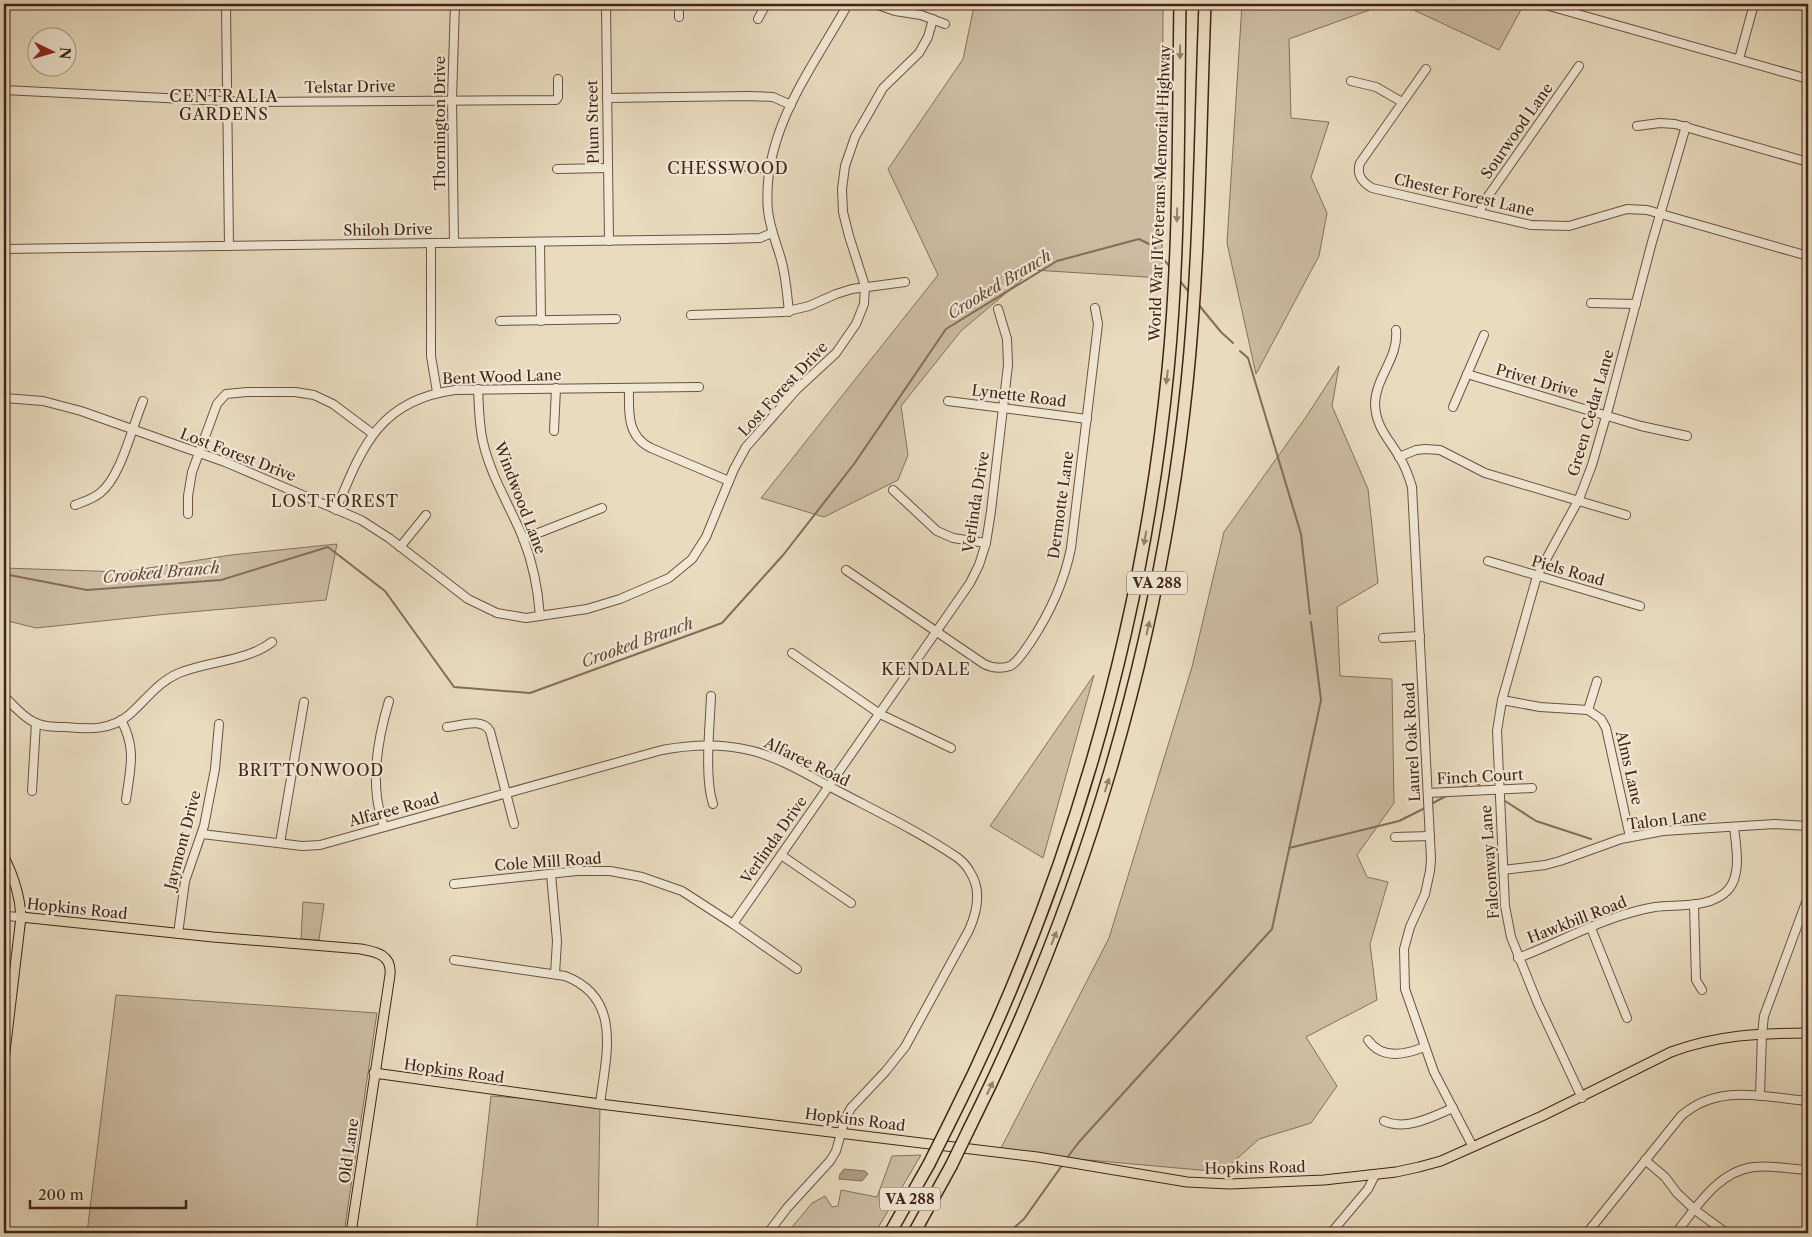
<svg xmlns="http://www.w3.org/2000/svg" width="1812" height="1237" font-family="'Libre Caslon Text',serif">
	<style>
		.green { fill: #ccbca2; stroke: #87705d }
		.water { fill: #b09c86; stroke: #846c5a }
		.lines { fill: none; stroke-linecap: round; stroke-linejoin: round }
		.stream { stroke: #846c5a; stroke-width: 2 }
		.minor-casing { stroke: #6c5142; stroke-width: 10 }
		.major-casing { stroke: #422318; stroke-width: 11 }
		.highway-casing { stroke: #422318; stroke-width: 14 }
		.minor { stroke: #f0e8d5; stroke-width: 8 }
		.major { stroke: #e8dbbe; stroke-width: 9 }
		.highway { stroke: #e8dbbe; stroke-width: 11 }
		.highway-bridge-casing { stroke: #422318; stroke-width: 14; stroke-linecap: butt }
		.highway-bridge { stroke: #e8dbbe; stroke-width: 11 }
		.oneway { fill: #957f6b }
		.labels { text-anchor: middle; stroke-width: 4.5; stroke-linejoin: round; paint-order: stroke }
		.shield { fill: #f0e8d5; stroke: #765e51; stroke-width: 1 }
		.shield-label { font-size: 14px; font-weight: bold; fill: #422318 }
		.street-label { font-size: 15px; fill: #422318; stroke: #f0e8d5 }
		.neighbourhood-label { font-size: 16px; letter-spacing: 1px; fill: #422318; stroke: #f0e8d5 }
		.water-label { font-size: 16px; font-style: italic; fill: #634739; stroke: #f0e8d5 }
	</style>
	<rect width="100%" height="100%" fill="#e8dbbe"/>
	<filter id="stains"><feTurbulence type="fractalNoise" baseFrequency=".004" numOctaves="4"/><feColorMatrix values="0 0 0 0 .2 0 0 0 0 .09 0 0 0 0 .02 0 0 0 .5 -.17"/></filter>
	<radialGradient id="worn" r=".72"><stop offset=".6" stop-color="#630" stop-opacity="0"/><stop offset="1" stop-color="#630" stop-opacity=".3"/></radialGradient>
	<g class="green">
		<path d="M971 4H1054L1060 10 1067 4H1163L1162 278 1033 270 961 331 901 406 908 455 898 480 824 517 761 498 938 275 888 169 963 59 974 6Z"/>
		<path d="M1242 4H1386L1289 39 1291 118 1329 122 1311 177 1327 213 1319 256 1256 374 1227 243Z"/>
		<path d="M1401 4H1524L1499 50Z"/>
		<path d="M1339 366 1332 406 1368 489 1378 583 1337 607 1340 676 1392 679 1394 803 1357 855 1367 877 1388 882 1370 944 1377 1000 1306 1037 1337 1086 1311 1123 1259 1139 1222 1172 999 1152 1109 938 1192 667 1224 532 1306 417Z"/>
		<path d="M337 544 326 600 168 614 36 628 4 620V568L123 572 231 555Z"/>
		<path d="M1094 675 1043 858 990 826Z"/>
		<path d="M303 902 324 904 319 940 301 939Z"/>
		<path d="M116 995 377 1013 344 1233H87Z"/>
		<path d="M491 1096 600 1104 598 1230 629 1233H476Z"/>
		<path d="M921 1155 875 1233H787L812 1203 825 1196 832 1207 838 1206 841 1190 877 1197 892 1156Z"/>
	</g>
	<path class="water" d="M844 1169 865 1171 868 1174 862 1181 839 1179 840 1174Z"/>
	<g class="lines">
		<g class="stream">
			<path d="M1179 280 1189 292"/>
			<path d="M1198 304 1221 332 1233 343"/>
			<path d="M1240 351 1248 358 1301 534 1310 614"/>
			<path d="M4 574 87 590 221 580 328 547 385 591 454 687 530 693 722 623 784 554 854 464 946 329 1057 261 1139 239 1153 246 1170 267"/>
			<path d="M1461 788 1473 781 1483 788"/>
			<path d="M1502 799 1536 821 1591 839"/>
			<path d="M1433 803 1448 795"/>
			<path d="M1289 848 1399 821 1425 808"/>
			<path d="M1067 1158 1079 1142 1272 929 1321 700 1311 622"/>
			<path d="M1008 1233 1024 1219 1063 1164"/>
		</g>
		<defs>
			<g id="minor">
				<path d="M226 4 229 246"/>
				<path d="M606 4 609 241"/>
				<path d="M679 4V17"/>
				<path d="M875 4 895 11 921 15 945 24"/>
				<path d="M1542 4 1808 79"/>
				<path d="M758 19 766 4"/>
				<path d="M1739 59 1754 4"/>
				<path d="M1426 69 1360 163C1356 175 1362 182 1372 188L1531 225 1569 226 1627 209 1647 210 1808 256"/>
				<path d="M1351 81 1376 87 1402 102"/>
				<path d="M4 90 245 102 556 100 558 97V79"/>
				<path d="M607 98 749 96 773 97 791 105"/>
				<path d="M1637 126 1660 123 1675 124 1808 162"/>
				<path d="M685 165H735L769 169"/>
				<path d="M557 169 608 168"/>
				<path d="M1479 213 1484 202 1579 66"/>
				<path d="M540 242 541 321"/>
				<path d="M431 243V356L437 392"/>
				<path d="M454 243 452 99 455 4"/>
				<path d="M4 249 725 239 760 238 772 233"/>
				<path d="M1591 303 1636 304"/>
				<path d="M789 312C787 294 786 276 781 259 776 242 770 228 768 211 761 132 812 69 848 4"/>
				<path d="M691 315 784 312 809 306 836 294 852 289 905 282"/>
				<path d="M500 321 616 319"/>
				<path d="M1396 330C1399 357 1376 377 1375 403 1375 427 1390 440 1400 458 1406 468 1409 477 1412 487L1431 859 1430 871 1425 894 1410 927 1404 949 1405 989 1434 1072 1473 1147"/>
				<path d="M1467 374 1641 426 1687 436"/>
				<path d="M629 388C629 411 626 436 651 448L729 481"/>
				<path d="M478 389C479 407 479 425 483 442 491 477 510 506 523 538 533 563 538 589 540 616"/>
				<path d="M4 398 43 401 81 411 225 462 361 520 389 538 468 599 497 613 526 618 587 609 620 599 669 578 692 559 706 537 734 469 746 447 797 389 836 353 856 324 864 304 865 286 849 236 843 212 842 189 845 166 855 137 883 88 919 53 928 37 933 19"/>
				<path d="M948 401 1087 419"/>
				<path d="M1453 407 1484 335"/>
				<path d="M554 431 556 388"/>
				<path d="M1399 457 1416 450 1425 449 1440 450 1485 473 1626 515"/>
				<path d="M893 490 937 531 953 538 986 543"/>
				<path d="M75 505C83 502 93 499 100 493 121 477 132 427 143 401"/>
				<path d="M336 510C362 447 379 400 455 390L699 387"/>
				<path d="M188 514V496L192 472 217 404 226 394 247 392H295L314 395 333 404 373 434"/>
				<path d="M523 539 602 508"/>
				<path d="M400 547 426 515"/>
				<path d="M1488 561 1640 606"/>
				<path d="M846 570 984 664C992 668 1001 669 1010 666 1019 661 1024 651 1030 643 1050 613 1064 583 1071 548L1098 324 1095 308"/>
				<path d="M1383 638 1420 636"/>
				<path d="M792 653 880 714 951 748"/>
				<path d="M4 696C12 704 21 715 32 721 42 727 54 727 65 727 88 729 111 731 130 714 147 699 158 682 179 673 208 661 248 661 272 642"/>
				<path d="M711 696C710 725 704 777 713 804"/>
				<path d="M1502 700 1540 707 1588 710 1601 719 1606 728 1630 837"/>
				<path d="M1588 710 1597 681"/>
				<path d="M121 720C137 749 130 769 126 800"/>
				<path d="M447 727C460 726 482 717 490 731L514 824"/>
				<path d="M32 791 36 723"/>
				<path d="M1428 793 1532 788"/>
				<path d="M384 827C381 817 378 807 377 797 373 765 380 731 389 701"/>
				<path d="M202 834 302 846 320 845 662 750C693 744 722 743 753 751 783 759 811 777 838 791 878 812 920 832 958 858 963 862 967 866 970 872 982 890 977 912 969 930L905 1047 885 1072 851 1108 845 1119 836 1151 830 1161 787 1208 768 1233"/>
				<path d="M1395 837 1430 836"/>
				<path d="M280 843 304 702"/>
				<path d="M781 855 851 903"/>
				<path d="M1503 870 1545 865 1560 861 1621 839 1663 831 1775 824 1808 826"/>
				<path d="M551 874 557 941 555 974"/>
				<path d="M454 884 577 871H610L642 877 682 891 733 924 797 969"/>
				<path d="M1694 904 1696 980 1702 990"/>
				<path d="M4 916 21 917"/>
				<path d="M733 924 936 632 970 583 979 565 986 543 991 511 1008 365 1007 339 998 309"/>
				<path d="M1591 928 1627 1018"/>
				<path d="M178 934 185 881 204 826 215 769 219 724"/>
				<path d="M1518 958C1563 941 1607 915 1655 907 1678 904 1710 909 1728 890 1742 874 1736 846 1734 827"/>
				<path d="M454 960 565 976C623 998 606 1055 600 1104"/>
				<path d="M1368 1040C1382 1060 1405 1055 1424 1047"/>
				<path d="M1760 1096 1762 1034 1764 1016 1808 897"/>
				<path d="M1582 1098 1538 1004 1511 937 1505 906 1497 731 1502 700 1537 576 1579 499 1592 465 1609 406 1652 242 1686 126"/>
				<path d="M1384 1121C1406 1131 1432 1117 1453 1108"/>
				<path d="M1645 1160 1665 1177 1677 1193 1695 1210 1725 1232"/>
				<path d="M1808 1228V1221"/>
				<path d="M1331 1233 1368 1189 1375 1175"/>
				<path d="M1587 1233 1681 1116C1718 1083 1763 1097 1808 1101"/>
				<path d="M1676 1233C1696 1208 1718 1171 1754 1167 1770 1165 1791 1169 1808 1170"/>
			</g>
			<g id="major">
				<path d="M4 857C14 877 20 895 21 917L4 1060"/>
				<path d="M21 917 213 937 361 949C377 952 392 955 390 975L351 1233"/>
				<path d="M374 1073 600 1104 1037 1157 1187 1182 1230 1184 1324 1180 1396 1172 1419 1167 1441 1161 1542 1116 1671 1052C1717 1035 1759 1033 1808 1033"/>
			</g>
			<g id="highway">
				<path d="M948 1126C1067 890 1142 634 1168 370 1180 249 1178 126 1180 4"/>
				<path d="M968 1131C1085 897 1160 644 1187 383 1200 257 1200 130 1205 4"/>
				<path d="M890 1233 929 1164"/>
				<path d="M914 1233 951 1166"/>
			</g>
		</defs>
		<use href="#minor" class="minor-casing"/>
		<use href="#major" class="major-casing"/>
		<use href="#highway" class="highway-casing"/>
		<use href="#minor" class="minor"/>
		<use href="#major" class="major"/>
		<use href="#highway" class="highway"/>
		<defs>
			<g id="highway-bridge">
				<path d="M929 1164 948 1126"/>
				<path d="M951 1166 968 1131"/>
			</g>
		</defs>
		<use href="#highway-bridge" class="highway-bridge-casing"/>
		<use href="#highway-bridge" class="highway-bridge"/>
	</g>
	<defs><path id="oneway-solid" d="M-6-.8H1V-3.2L6.5 0L1 3.2V.8H-6Z" transform="scale(1.25)"/></defs>
	<g class="oneway">
		<use href="#oneway-solid" transform="translate(1180 52) rotate(91)"/>
		<use href="#oneway-solid" transform="translate(1177 215) rotate(92)"/>
		<use href="#oneway-solid" transform="translate(1167 377) rotate(97)"/>
		<use href="#oneway-solid" transform="translate(1145 538) rotate(100)"/>
		<use href="#oneway-solid" transform="translate(1148 628) rotate(-77)"/>
		<use href="#oneway-solid" transform="translate(1107 785) rotate(-73)"/>
		<use href="#oneway-solid" transform="translate(1054 938) rotate(-69)"/>
		<use href="#oneway-solid" transform="translate(990 1088) rotate(-65)"/>
	</g>
	<g class="labels">
		<g class="shield">
			<rect x="1127" y="571.5" width="60" height="23" rx="4"/>
			<rect x="880" y="1187.5" width="60" height="23" rx="4"/>
		</g>
		<g class="shield-label">
			<text x="1157" y="588">VA 288</text>
			<text x="910" y="1204">VA 288</text>
		</g>
		<g class="street-label">
			<text transform="translate(350 87) rotate(-1)" y="5">Telstar Drive</text>
			<text transform="translate(593 122) rotate(-91)" y="5">Plum Street</text>
			<text transform="translate(440 123) rotate(-90)" y="5">Thornington Drive</text>
			<text transform="translate(1517 131) rotate(-55)" y="5">Sourwood Lane</text>
			<text transform="translate(1160 193) rotate(-88)" y="5">World War II Veterans Memorial Highway</text>
			<text transform="translate(1464 195) rotate(13)" y="5">Chester Forest Lane</text>
			<text transform="translate(388 230) rotate(-1)" y="5">Shiloh Drive</text>
			<text transform="translate(502 377) rotate(-2)" y="5">Bent Wood Lane</text>
			<text transform="translate(1537 381) rotate(16)" y="5">Privet Drive</text>
			<text transform="translate(783 389) rotate(-47)" y="5">Lost Forest Drive</text>
			<text transform="translate(1019 396) rotate(7)" y="5">Lynette Road</text>
			<text transform="translate(1591 413) rotate(-74)" y="5">Green Cedar Lane</text>
			<text transform="translate(238 455) rotate(21)" y="5">Lost Forest Drive</text>
			<text transform="translate(520 498) rotate(69)" y="5">Windwood Lane</text>
			<text transform="translate(976 502) rotate(-81)" y="5">Verlinda Drive</text>
			<text transform="translate(1061 505) rotate(-82)" y="5">Dermotte Lane</text>
			<text transform="translate(1568 571) rotate(16)" y="5">Piels Road</text>
			<text transform="translate(1412 742) rotate(-93)" y="5">Laurel Oak Road</text>
			<text transform="translate(807 762) rotate(26)" y="5">Alfaree Road</text>
			<text transform="translate(1629 768) rotate(77)" y="5">Alms Lane</text>
			<text transform="translate(1480 777) rotate(-3)" y="5">Finch Court</text>
			<text transform="translate(394 810) rotate(-15)" y="5">Alfaree Road</text>
			<text transform="translate(1667 820) rotate(-7)" y="5">Talon Lane</text>
			<text transform="translate(183 840) rotate(-75)" y="5">Jaymont Drive</text>
			<text transform="translate(774 840) rotate(-55)" y="5">Verlinda Drive</text>
			<text transform="translate(548 862) rotate(-4)" y="5">Cole Mill Road</text>
			<text transform="translate(1490 862) rotate(-94)" y="5">Falconway Lane</text>
			<text transform="translate(77 909) rotate(6)" y="5">Hopkins Road</text>
			<text transform="translate(1577 920) rotate(-21)" y="5">Hawkbill Road</text>
			<text transform="translate(454 1071) rotate(8)" y="5">Hopkins Road</text>
			<text transform="translate(855 1120) rotate(7)" y="5">Hopkins Road</text>
			<text transform="translate(349 1151) rotate(-82)" y="5">Old Lane</text>
			<text transform="translate(1255 1168) rotate(-1)" y="5">Hopkins Road</text>
		</g>
		<g class="neighbourhood-label">
			<text x="224" y="102">CENTRALIA<tspan x="224" dy="18">GARDENS</tspan></text>
			<text x="728" y="174">CHESSWOOD</text>
			<text x="335" y="507">LOST FOREST</text>
			<text x="926" y="675">KENDALE</text>
			<text x="311" y="776">BRITTONWOOD</text>
		</g>
		<g class="water-label">
			<text transform="translate(999 284) rotate(-31)" y="6">Crooked Branch</text>
			<text transform="translate(161 572) rotate(-5)" y="6">Crooked Branch</text>
			<text transform="translate(637 642) rotate(-20)" y="6">Crooked Branch</text>
		</g>
	</g>
	<rect width="1812" height="1237" fill="none" stroke="#e8dbbe" stroke-width="20"/>
	<rect x="5" y="5" width="1802" height="1227" fill="none" stroke="#422318" stroke-width="2.5"/>
	<rect x="10" y="10" width="1792" height="1217" fill="none" stroke="#422318"/>
	<g transform="translate(52 52) rotate(95)"><circle r="24" fill="#f0e8d5" stroke="#aa9989"/>
	<path d="M0-4L9 19L0 12L-9 19Z" fill="#8f2418"/>
	<text y="-8" font-size="14" font-weight="bold" text-anchor="middle" fill="#422318">N</text>
	</g>
	<path d="M30 1200v8h156v-8" fill="none" stroke="#422318" stroke-width="2.5"/>
	<text x="38" y="1200" font-size="15" fill="#422318" stroke="#f0e8d5" stroke-width="4" paint-order="stroke">200 m</text>
	<rect width="100%" height="100%" filter="url(#stains)"/>
	<rect width="100%" height="100%" fill="url(#worn)"/>
</svg>
